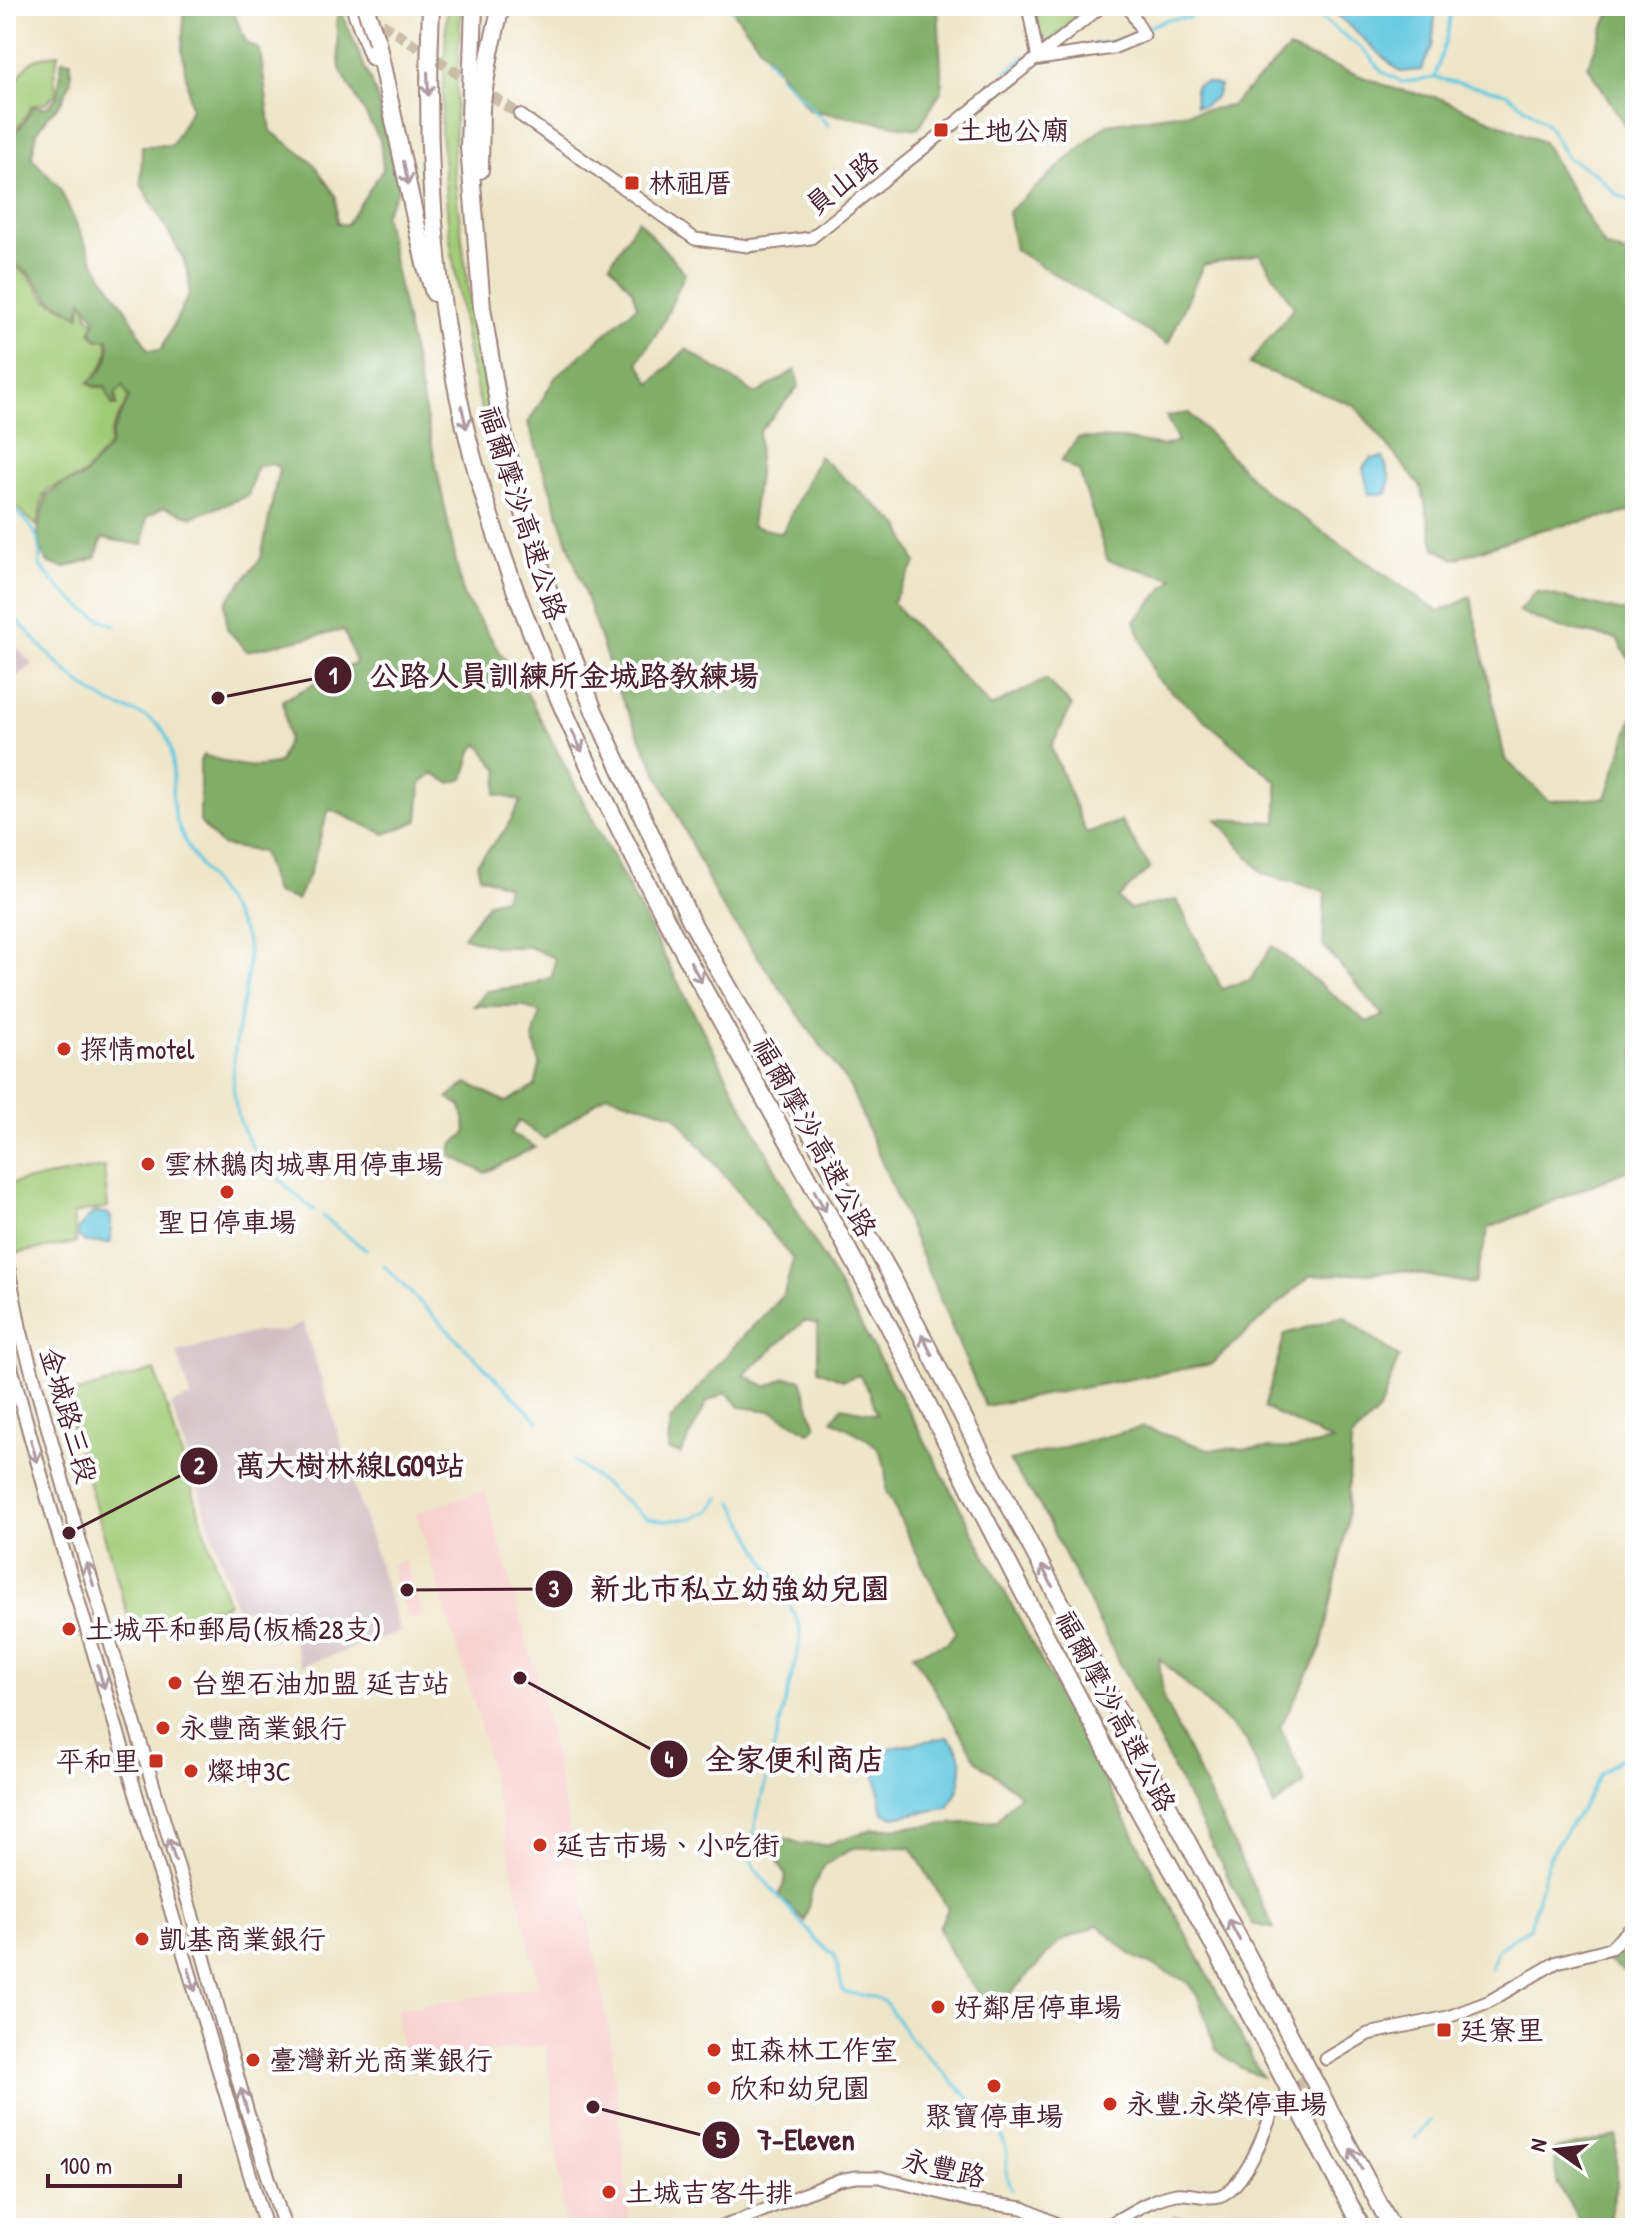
<svg xmlns="http://www.w3.org/2000/svg" width="1641" height="2234" font-family="'Patrick Hand','LXGW WenKai TC',sans-serif">
	<style>
		.built { fill: #f7d0cd }
		.industrial { fill: #d2bec3 }
		.green { fill: #a1ca76; stroke: #767450; stroke-width: 2 }
		.forest { fill: #80ae67; stroke: #656649; stroke-width: 2 }
		.water { fill: #62c7df; stroke: #567385; stroke-width: 2 }
		.lines { fill: none; stroke-linecap: round; stroke-linejoin: round }
		.stream { stroke: #62c7df; stroke-width: 3 }
		.tertiary-tunnel { stroke: #ccbda9; stroke-width: 11; stroke-dasharray: 11 5.5; stroke-linecap: butt }
		.tertiary-casing { stroke: #9c827a; stroke-width: 15 }
		.secondary-casing { stroke: #9c827a; stroke-width: 16 }
		.motorway-casing { stroke: #9c827a; stroke-width: 20 }
		.tertiary { stroke: #fff; stroke-width: 11 }
		.secondary { stroke: #fff; stroke-width: 12 }
		.motorway { stroke: #fff; stroke-width: 16 }
		.motorway-bridge-casing { stroke: #9c827a; stroke-width: 20; stroke-linecap: butt }
		.motorway-bridge { stroke: #fff; stroke-width: 16 }
		.oneway { stroke: #ae9aa0 }
		.poi-dot { fill: #c8321e; stroke: #fff; stroke-width: 3 }
		.labels { text-anchor: middle; stroke-width: 8; stroke-linejoin: round; paint-order: stroke }
		.poi-label { font-size: 28px; fill: #4a1f2b; stroke: #fff; text-anchor: start }
		.street-label { font-size: 28px; fill: #4a1f2b; stroke: #fff }
		.leader { fill: none; stroke: #4a1f2b; stroke-width: 3 }
		.callout-dot { fill: #4a1f2b; stroke: #fff; stroke-width: 3 }
		.mark-label { font-size: 24px; text-anchor: middle; font-weight: bold; fill: #fff }
		.callout-label { font-size: 30px; text-anchor: middle; font-weight: bold; fill: #4a1f2b; stroke: #fff; stroke-width: 8; stroke-linejoin: round; paint-order: stroke }
	</style>
	<rect width="100%" height="100%" fill="#fff"/>
	<filter id="ink" filterUnits="userSpaceOnUse"><feTurbulence type="fractalNoise" baseFrequency=".0125" numOctaves="2"/><feDisplacementMap in="SourceGraphic" scale="16" xChannelSelector="R" yChannelSelector="G"/><feConvolveMatrix kernelMatrix="1 2 1 2 8 2 1 2 1" color-interpolation-filters="sRGB"/></filter>
	<filter id="wash" filterUnits="userSpaceOnUse"><feTurbulence type="fractalNoise" baseFrequency=".006" numOctaves="4" result="noise"/><feDisplacementMap in="SourceGraphic" scale="32" xChannelSelector="R" yChannelSelector="G"/><feGaussianBlur stdDeviation="1.8" result="paint"/><feColorMatrix in="noise" values="0 0 0 0 0 0 0 0 0 0 0 0 0 0 0 0 0 1.4 0 .05"/><feComposite in="paint" operator="in"/></filter>
	<g filter="url(#wash)">
		<rect width="100%" height="100%" fill="#ede5c8"/>
		<g class="built">
			<path d="M485 1490 540 1689 600 1977 611 2044 631 2228H565L546 2045 402 2064 396 2009 539 1987 477 1714 416 1513Z"/>
			<path d="M405 1560 423 1615 408 1620 391 1564Z"/>
		</g>
		<g class="industrial">
			<path d="M6 636 33 665 6 684Z"/>
			<path d="M303 1322 400 1632 301 1666 291 1634 268 1641 257 1606 237 1612 171 1404 191 1397 177 1352 256 1332 286 1331Z"/>
		</g>
		<g class="green">
			<path d="M447 6H461L453 165 473 328 488 403 516 515 483 416 468 353 449 233 441 132Z"/>
			<path d="M1034 6H1093L1041 48Z"/>
			<path d="M58 54 54 76 56 93 46 103 33 105 19 126 6 131V90L8 91C29 67 23 58 58 54Z"/>
			<path d="M6 262 28 275 46 299 80 317 82 297 89 318 95 322 90 332 97 340 107 339C112 357 100 372 88 383L94 387H105L112 406H117L116 393 124 386 128 399 111 432 109 446 84 475 47 490 43 496 37 526 6 498Z"/>
			<path d="M104 1167 108 1207 73 1214 76 1243 17 1253 6 1184Z"/>
			<path d="M155 1370 228 1604 133 1633 63 1396Z"/>
			<path d="M1174 2217 1218 2220 1239 2228H1171Z"/>
		</g>
		<g class="forest">
			<path d="M203 6H231L246 42 260 50 271 131 313 163 336 196 337 223 346 225 383 169 380 140 340 69 336 22 340 8 376 94 399 188 384 214 463 595 528 695 803 1222 912 1417 1262 2077 1241 2068 1216 2050 1198 1997 1186 1981 1132 1956 1098 1925 1059 1942 992 2013C974 1984 949 1959 939 1927L948 1909 911 1847 853 1848 824 1866 812 1890 805 1921 779 1896 786 1877 764 1831 802 1844 825 1845 872 1829 997 1821 1020 1794 977 1761 913 1654 947 1643 956 1632 886 1491C888 1441 871 1442 832 1420L842 1407 877 1414 870 1393 859 1375 843 1380 818 1370V1324L804 1321 744 1375 767 1387 785 1378 801 1379 816 1427 809 1432 772 1411 740 1407 726 1392 707 1402 681 1454 668 1450 670 1421 737 1343 784 1294 793 1259 675 1115 607 1094 544 1139 519 1121 511 1133 535 1147 485 1173 451 1156 452 1145 467 1132 461 1106 448 1098 467 1083 506 1102 535 1086 540 1065 533 1038 540 1013 524 1006H473L487 991 530 985 552 977 555 958 529 947H497L463 937 489 902 504 898 507 886 480 876 477 863 505 830 521 801 496 794 499 771 479 744 472 751 464 779 450 783 433 774 421 784 418 821 385 834 329 809 310 872 297 900 275 893 262 852 221 845 200 822V761L203 755C232 764 249 771 279 763L288 739 283 700 356 663 344 630 247 651 227 629 225 603 261 558 279 468 272 464 257 466 248 496 192 517 164 507 147 517 143 545 102 538 96 558 64 568 48 563C30 535 41 526 46 496L64 483 82 478 110 446 112 433 129 398 123 386 115 394 116 404H112L105 386H94L89 382C103 372 113 356 108 339H97L91 331 96 320 82 299 79 316 49 298 30 274 6 259 8 192 6 138C19 130 27 122 31 107H48L58 95 62 60 71 61V82L60 104 49 115 37 132 32 158 59 187 95 264 129 314 148 350H161L189 294V277L183 258 141 184 142 146 172 145 191 109 182 49 184 14Z"/>
			<path d="M729 6H938L942 90 918 129 809 110Z"/>
			<path d="M1635 8V142L1588 66 1610 12Z"/>
			<path d="M1289 49 1395 89 1439 98 1543 142 1605 247 1635 257V511L1540 530 1455 559 1435 548 1421 487 1355 406 1249 364 1294 307 1260 254 1203 265 1168 344 1015 250 1008 212 1107 124 1231 106Z"/>
			<path d="M638 220 685 273 663 323 638 362 651 384 686 349 756 394 795 370 799 386 759 432 758 476 751 526 782 533 819 456 900 526 916 563 892 602 991 707 1046 679 1072 706 1051 747 1086 833 1121 821 1150 868 1118 898 1129 909 1177 900 1222 989 1250 980 1272 946 1367 1022 1384 1016 1323 946 1325 891 1263 874 1217 819 1277 822V782L1155 677 1135 621 1173 578 1108 561 1079 471 1061 461 1078 438 1123 439 1163 446 1178 441 1166 416 1189 413 1263 490 1439 612 1471 597 1505 759 1549 801 1606 798 1634 713 1635 1167 1489 1228 1474 1284 1402 1271 1310 1276 1211 1364 985 1406 850 1087 719 902 617 689 528 423 555 378 637 306 632 290 610 264Z"/>
			<path d="M1536 591 1619 611H1635V670L1617 639 1560 628 1518 612Z"/>
			<path d="M1343 1316 1399 1357 1379 1411 1351 1439 1347 1526 1321 1649 1280 1727 1305 1783 1274 1806 1246 1740 1159 1658 1163 1698 1274 1929 1252 1924 1040 1506 1009 1461 1143 1427 1208 1449 1298 1448 1333 1441 1264 1408 1285 1334Z"/>
			<path d="M1635 1929V1958L1625 1972 1606 1960Z"/>
			<path d="M1617 2136V2186L1609 2219 1635 2228H1584L1557 2183 1554 2150Z"/>
		</g>
		<g class="water">
			<path d="M1337 6H1436L1432 47 1421 70 1400 72 1334 12Z"/>
			<path d="M1206 82 1220 86 1216 97 1203 106H1196L1195 86Z"/>
			<path d="M1383 457 1390 478 1387 494H1369L1363 468 1370 459Z"/>
			<path d="M94 1212 107 1213 111 1217V1243L85 1242 78 1236V1229Z"/>
			<path d="M947 1737C970 1756 963 1786 948 1808L893 1817 883 1813 874 1767 879 1750Z"/>
		</g>
		<g class="lines">
			<g class="stream">
				<path d="M722 6 735 10"/>
				<path d="M1305 6 1365 51 1383 72 1402 82 1435 78 1506 93 1547 124 1566 157 1594 172 1617 195 1635 202"/>
				<path d="M1144 29 1168 19 1190 18"/>
				<path d="M1073 48 1119 40"/>
				<path d="M766 57 775 68"/>
				<path d="M1006 73 1026 56"/>
				<path d="M779 75 829 126"/>
				<path d="M1435 76 1448 33 1451 6"/>
				<path d="M935 131 984 91"/>
				<path d="M6 503C32 526 41 530 40 566 61 592 84 613 116 626"/>
				<path d="M6 607C36 641 68 680 108 702 127 712 153 713 165 734 179 759 169 785 174 811 182 850 215 883 234 916 237 923 244 931 246 938 252 960 245 988 241 1010 222 1111 235 1145 314 1210"/>
				<path d="M322 1216 366 1250"/>
				<path d="M383 1265 539 1422"/>
				<path d="M573 1460 647 1518 665 1521 693 1518 709 1511 720 1497"/>
				<path d="M733 1502 795 1615 800 1629V1643L756 1820 750 1856 755 1869 816 1940 835 1956 843 1992 874 1997 886 2003 908 2036 1000 2130 1007 2153 1006 2173 1012 2189"/>
				<path d="M1490 1970 1498 1949 1530 1927 1549 1857 1583 1806 1600 1774 1635 1748"/>
				<path d="M1415 2138 1430 2121"/>
			</g>
		</g>
	</g>
	<g filter="url(#ink)">
		<g class="lines">
			<g class="tertiary-tunnel">
				<path d="M368 14 520 115"/>
				<path d="M1274 2108 1326 2059"/>
			</g>
			<defs>
				<g id="tertiary">
					<path d="M1028 6 1038 59"/>
					<path d="M1039 59 1113 48 1144 35 1128 6"/>
					<path d="M520 115 695 239 748 246 811 238 1102 6"/>
					<path d="M1326 2059 1368 2034 1448 2017 1488 2002 1557 1962 1611 1948 1635 1924"/>
					<path d="M720 2228 839 2180 856 2177H879L972 2201 1023 2208 1066 2228"/>
					<path d="M1103 2228C1127 2215 1149 2199 1176 2194 1189 2192 1206 2200 1219 2196 1245 2188 1265 2131 1274 2108"/>
				</g>
				<g id="secondary">
					<path d="M6 1257 20 1329 80 1542 188 1901 247 2111 285 2228"/>
					<path d="M6 1349 49 1503 266 2228"/>
				</g>
				<g id="motorway">
					<path d="M354 6 373 57"/>
					<path d="M431 6C424 164 435 327 479 480 568 787 749 1056 895 1338 916 1378 934 1419 955 1459 1010 1568 1067 1677 1125 1785 1152 1835 1181 1885 1208 1935 1260 2032 1310 2130 1362 2228"/>
					<path d="M474 6 469 147 482 308 502 426 517 490 551 599 594 711 690 919 892 1277 981 1452 1392 2228"/>
					<path d="M377 42 425 264 434 293"/>
					<path d="M480 170 481 107 490 53 501 6"/>
				</g>
			</defs>
			<use href="#tertiary" class="tertiary-casing"/>
			<use href="#secondary" class="secondary-casing"/>
			<use href="#motorway" class="motorway-casing"/>
			<use href="#tertiary" class="tertiary"/>
			<use href="#secondary" class="secondary"/>
			<use href="#motorway" class="motorway"/>
			<defs>
				<path id="motorway-bridge" d="M365 6 377 42"/>
			</defs>
			<use href="#motorway-bridge" class="motorway-bridge-casing"/>
			<use href="#motorway-bridge" class="motorway-bridge"/>
		</g>
		<defs><path id="oneway-shaft" d="M-6 0H5M1.5-3L5.5 0L1.5 3" fill="none" stroke-width="1.6" stroke-linecap="round" stroke-linejoin="round" transform="scale(2)"/></defs>
		<g class="oneway">
			<use href="#oneway-shaft" transform="translate(428 84) rotate(88)"/>
			<use href="#oneway-shaft" transform="translate(406 173) rotate(78)"/>
			<use href="#oneway-shaft" transform="translate(464 417) rotate(77)"/>
			<use href="#oneway-shaft" transform="translate(577 741) rotate(64)"/>
			<use href="#oneway-shaft" transform="translate(696 972) rotate(62)"/>
			<use href="#oneway-shaft" transform="translate(820 1201) rotate(61)"/>
			<use href="#oneway-shaft" transform="translate(927 1345) rotate(-117)"/>
			<use href="#oneway-shaft" transform="translate(34 1451) rotate(74)"/>
			<use href="#oneway-shaft" transform="translate(90 1574) rotate(-107)"/>
			<use href="#oneway-shaft" transform="translate(1047 1576) rotate(-118)"/>
			<use href="#oneway-shaft" transform="translate(101 1677) rotate(74)"/>
			<use href="#oneway-shaft" transform="translate(172 1850) rotate(-107)"/>
			<use href="#oneway-shaft" transform="translate(1234 1930) rotate(-118)"/>
			<use href="#oneway-shaft" transform="translate(192 1980) rotate(73)"/>
			<use href="#oneway-shaft" transform="translate(244 2100) rotate(-106)"/>
			<use href="#oneway-shaft" transform="translate(1356 2159) rotate(-118)"/>
		</g>
	</g>
	<g class="poi-dot">
		<rect x="933" y="122" width="16" height="16" rx="4"/>
		<rect x="624" y="175" width="16" height="16" rx="4"/>
		<circle cx="64" cy="1049" r="8"/>
		<circle cx="148" cy="1164" r="8"/>
		<circle cx="227" cy="1192" r="8"/>
		<circle cx="69" cy="1629" r="8"/>
		<circle cx="175" cy="1683" r="8"/>
		<circle cx="163" cy="1728" r="8"/>
		<rect x="148" y="1753" width="16" height="16" rx="4"/>
		<circle cx="191" cy="1771" r="8"/>
		<circle cx="540" cy="1845" r="8"/>
		<circle cx="142" cy="1939" r="8"/>
		<circle cx="938" cy="2007" r="8"/>
		<rect x="1436" y="2022" width="16" height="16" rx="4"/>
		<circle cx="714" cy="2050" r="8"/>
		<circle cx="253" cy="2060" r="8"/>
		<circle cx="994" cy="2086" r="8"/>
		<circle cx="714" cy="2088" r="8"/>
		<circle cx="1110" cy="2104" r="8"/>
		<circle cx="609" cy="2192" r="8"/>
	</g>
	<g class="labels">
		<g class="poi-label">
			<text x="957" y="140">土地公廟</text>
			<text x="648" y="193">林祖厝</text>
			<text x="80" y="1059">探情motel</text>
			<text x="164" y="1174">雲林鵝肉城專用停車場</text>
			<text x="227" y="1232" text-anchor="middle">聖日停車場</text>
			<text x="85" y="1639">土城平和郵局(板橋28支)</text>
			<text x="191" y="1693">台塑石油加盟 延吉站</text>
			<text x="179" y="1738">永豐商業銀行</text>
			<text x="140" y="1771" text-anchor="end">平和里</text>
			<text x="207" y="1781">燦坤3C</text>
			<text x="556" y="1855">延吉市場、小吃街</text>
			<text x="158" y="1949">凱基商業銀行</text>
			<text x="954" y="2017">好鄰居停車場</text>
			<text x="1460" y="2040">廷寮里</text>
			<text x="730" y="2060">虹森林工作室</text>
			<text x="269" y="2070">臺灣新光商業銀行</text>
			<text x="730" y="2098">欣和幼兒園</text>
			<text x="1126" y="2114">永豐.永榮停車場</text>
			<text x="994" y="2126" text-anchor="middle">聚寶停車場</text>
			<text x="625" y="2202">土城吉客牛排</text>
		</g>
		<g class="street-label">
			<text transform="translate(842 183) rotate(-38)" y="10">員山路</text>
			<text transform="translate(523 513) rotate(72)" y="10">福爾摩沙高速公路</text>
			<text transform="translate(815 1137) rotate(61)" y="10">福爾摩沙高速公路</text>
			<text transform="translate(69 1415) rotate(74)" y="10">金城路三段</text>
			<text transform="translate(1116 1711) rotate(62)" y="10">福爾摩沙高速公路</text>
			<text transform="translate(944 2168) rotate(13)" y="10">永豐路</text>
		</g>
	</g>
	<path class="leader" d="M218 698L333 675M69 1533L199 1466M407 1590L554 1589M520 1678L669 1759M593 2107L721 2140"/>
	<g class="callout-dot">
		<circle cx="218" cy="698" r="8"/>
		<circle cx="69" cy="1533" r="8"/>
		<circle cx="407" cy="1590" r="8"/>
		<circle cx="520" cy="1678" r="8"/>
		<circle cx="593" cy="2107" r="8"/>
		<circle cx="333" cy="675" r="20"/>
		<circle cx="199" cy="1466" r="20"/>
		<circle cx="554" cy="1589" r="20"/>
		<circle cx="669" cy="1759" r="20"/>
		<circle cx="721" cy="2140" r="20"/>
	</g>
	<g class="mark-label">
		<text x="333" y="684">1</text>
		<text x="199" y="1474">2</text>
		<text x="554" y="1597">3</text>
		<text x="669" y="1768">4</text>
		<text x="721" y="2148">5</text>
	</g>
	<g class="callout-label">
		<text x="564" y="686">公路人員訓練所金城路教練場</text>
		<text x="350" y="1476">萬大樹林線LG09站</text>
		<text x="740" y="1599">新北市私立幼強幼兒園</text>
		<text x="795" y="1770">全家便利商店</text>
		<text x="806" y="2150">7-Eleven</text>
	</g>
	<rect width="1641" height="2234" fill="none" stroke="#fff" stroke-width="32"/>
	<g transform="translate(1557 2150) rotate(284)" stroke="#ffffff" stroke-width="6" paint-order="stroke">
	<path d="M0-6L14 30L0 20L-14 30Z" fill="#4a1f2b"/>
	<text y="-12" font-size="22" font-weight="bold" text-anchor="middle" fill="#4a1f2b">N</text>
	</g>
	<path d="M48 2174v12h132v-12" fill="none" stroke="#4a1f2b" stroke-width="4"/>
	<text x="60" y="2174" font-size="24" fill="#4a1f2b" stroke="#ffffff" stroke-width="6" paint-order="stroke">100 m</text>
</svg>
